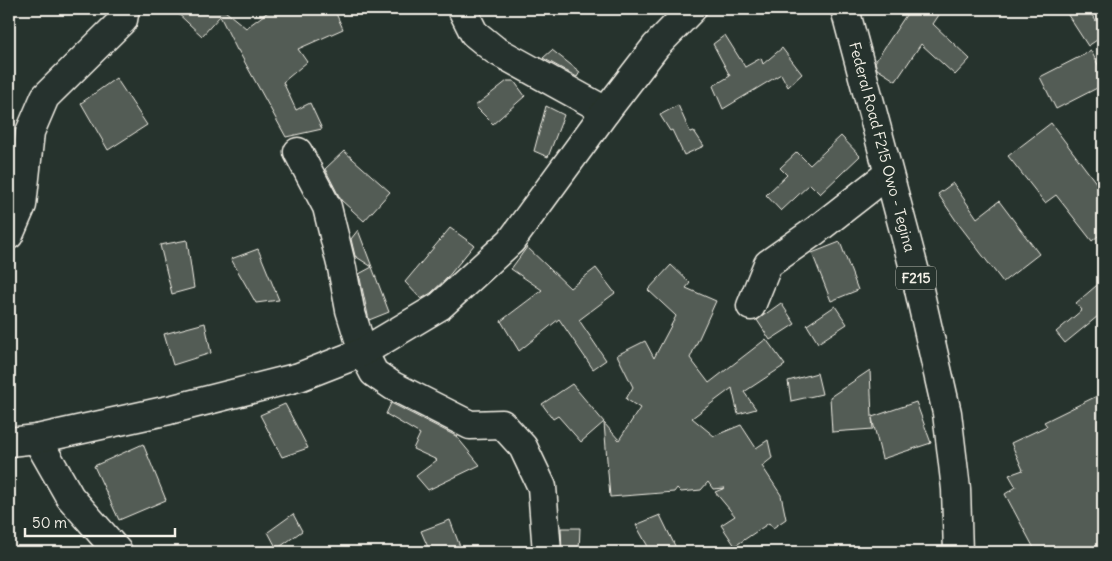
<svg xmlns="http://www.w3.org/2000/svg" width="1112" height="561" font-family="Delius,sans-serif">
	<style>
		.building { fill: #525c55; stroke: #f4f1e8 }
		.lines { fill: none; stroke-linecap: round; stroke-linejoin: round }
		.minor-casing { stroke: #f4f1e8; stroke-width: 31 }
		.major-casing { stroke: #f4f1e8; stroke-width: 31 }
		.minor { stroke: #26332d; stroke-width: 28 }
		.major { stroke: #26332d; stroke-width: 28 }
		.labels { text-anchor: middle; stroke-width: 4.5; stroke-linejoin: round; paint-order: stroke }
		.shield { fill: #26332d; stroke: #b6b8b0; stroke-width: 1 }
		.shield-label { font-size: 14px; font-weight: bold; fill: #f4f1e8 }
		.street-label { font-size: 15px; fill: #f4f1e8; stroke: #26332d }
	</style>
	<rect width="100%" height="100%" fill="#26332d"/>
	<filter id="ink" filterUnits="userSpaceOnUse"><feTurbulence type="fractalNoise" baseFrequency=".02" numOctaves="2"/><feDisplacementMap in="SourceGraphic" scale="10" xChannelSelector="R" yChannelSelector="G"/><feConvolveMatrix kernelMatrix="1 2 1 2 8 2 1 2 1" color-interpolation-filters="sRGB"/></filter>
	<g filter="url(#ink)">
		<g class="building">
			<path d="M173 9H227L225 11 246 28 272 9H334L343 29 298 49 307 62 283 82 296 110 310 103 322 129 286 137 238 50H237L220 16 202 36Z"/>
			<path d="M910 9H943L933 24 970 59 955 75 921 44 896 81 877 69 875 62Z"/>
			<path d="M1064 9H1088L1096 21 1103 16V36L1088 46Z"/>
			<path d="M725 35 745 67 761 58 763 64 782 48 802 74 788 87 781 74 723 109 713 86 730 76 713 44Z"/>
			<path d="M552 50 580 72 577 77 543 58Z"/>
			<path d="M1091 51 1103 74V85L1056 109 1040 77Z"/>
			<path d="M116 78 147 125 108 150 81 103Z"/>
			<path d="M507 81H514L525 96 493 124 475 106Z"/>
			<path d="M678 105 690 132 694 131 704 146 684 155 672 130 670 131 660 115Z"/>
			<path d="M546 106 564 115 548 157 534 151Z"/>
			<path d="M1051 123 1103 192V232L1092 241 1056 195 1045 203 1008 156Z"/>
			<path d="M841 136 860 156 820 194 810 184 781 211 766 195 787 175 780 168 797 152 810 165Z"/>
			<path d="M344 151 390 192 364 221 341 200 325 169Z"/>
			<path d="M953 183 977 218 999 201 1039 254 1003 282 957 222 938 194Z"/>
			<path d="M450 228 474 245 447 278 431 293 421 299 405 282Z"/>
			<path d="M358 230 372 267 355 256 351 239Z"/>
			<path d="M187 240 194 288 172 294 160 245Z"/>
			<path d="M840 242 858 290 831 301 812 253Z"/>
			<path d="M527 247 570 288 596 268 615 293 579 320 606 360 593 369 559 319 519 351 501 321 542 290 511 269Z"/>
			<path d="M258 249 279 300 256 303 231 259Z"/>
			<path d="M671 265 690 283 686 288 716 301 690 358 709 383 766 339 785 365 744 392 756 409 738 414 732 388 692 418 714 436 741 425 756 448 768 440 772 458 762 466 781 495 786 519 773 528 769 523 735 546 721 525 735 516 715 492 725 488 713 489 708 482 701 490 681 492 677 488 674 492 610 497 604 423 619 440 640 408 626 399 633 387 617 355 645 341 654 358 676 316 648 290Z"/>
			<path d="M372 267 389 312 369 320 359 274Z"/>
			<path d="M1103 280V312L1065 343 1056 332 1082 310 1076 303Z"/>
			<path d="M781 303 795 324 770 340 757 320Z"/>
			<path d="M835 306 847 324 818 343 807 325Z"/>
			<path d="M205 323 211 353 173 365 164 334Z"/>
			<path d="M870 370 872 417 916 402 931 443 882 459 872 418 873 429 832 432 830 397Z"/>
			<path d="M817 373 822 394 791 401 788 381Z"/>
			<path d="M572 384 604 422 581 442 558 416 553 419 542 404Z"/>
			<path d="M1103 393V552H1036L1005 494 1016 487 1009 475 1023 470 1011 443 1047 426 1044 422Z"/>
			<path d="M391 403 456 436 480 465 428 490 416 476 437 460 413 449 420 434 386 414Z"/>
			<path d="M285 404 308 448 282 457 260 415Z"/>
			<path d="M143 444 166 500 119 520 94 466Z"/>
			<path d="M293 514 302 531 277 549 268 532Z"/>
			<path d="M660 515 678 552H651L636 525Z"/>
			<path d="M450 520 462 552H430L421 531Z"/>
			<path d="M561 528H580L579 552H562Z"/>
		</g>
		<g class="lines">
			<defs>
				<g id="minor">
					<path d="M462 9 474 33 495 50 606 111"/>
					<path d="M298 152 327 207 342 268 350 310 363 352 374 373 393 386 470 425 502 424 523 447 542 487 547 552"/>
					<path d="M9 235 22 205 30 132 45 97 123 20 125 9"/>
					<path d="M751 306 768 264 815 231 888 174"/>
					<path d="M37 439 70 497 118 552"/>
					<path d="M9 442 37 439 169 410 299 377 363 352 440 306 511 241 606 111 656 46 692 9"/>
				</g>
				<path id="major" d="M845 9 915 272 947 413 956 489 958 552"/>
			</defs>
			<use href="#minor" class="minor-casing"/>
			<use href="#major" class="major-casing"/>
			<use href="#minor" class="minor"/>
			<use href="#major" class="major"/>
		</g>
	</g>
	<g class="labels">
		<rect class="shield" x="896" y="266.5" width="40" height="23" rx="4"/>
		<g class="shield-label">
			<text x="916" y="283">F215</text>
		</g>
		<g class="street-label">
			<text transform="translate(882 147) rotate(75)" y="5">Federal Road F215 Owo - Tegina</text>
		</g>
	</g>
	<rect width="1112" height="561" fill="none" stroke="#26332d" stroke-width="30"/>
	<rect x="15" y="15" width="1082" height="531" fill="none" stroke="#f4f1e8" stroke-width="2" filter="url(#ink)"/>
	<path d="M25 528v8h150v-8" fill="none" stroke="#f4f1e8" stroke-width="2.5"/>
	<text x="32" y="528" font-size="15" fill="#f4f1e8" stroke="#26332d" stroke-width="4" paint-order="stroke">50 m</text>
</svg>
